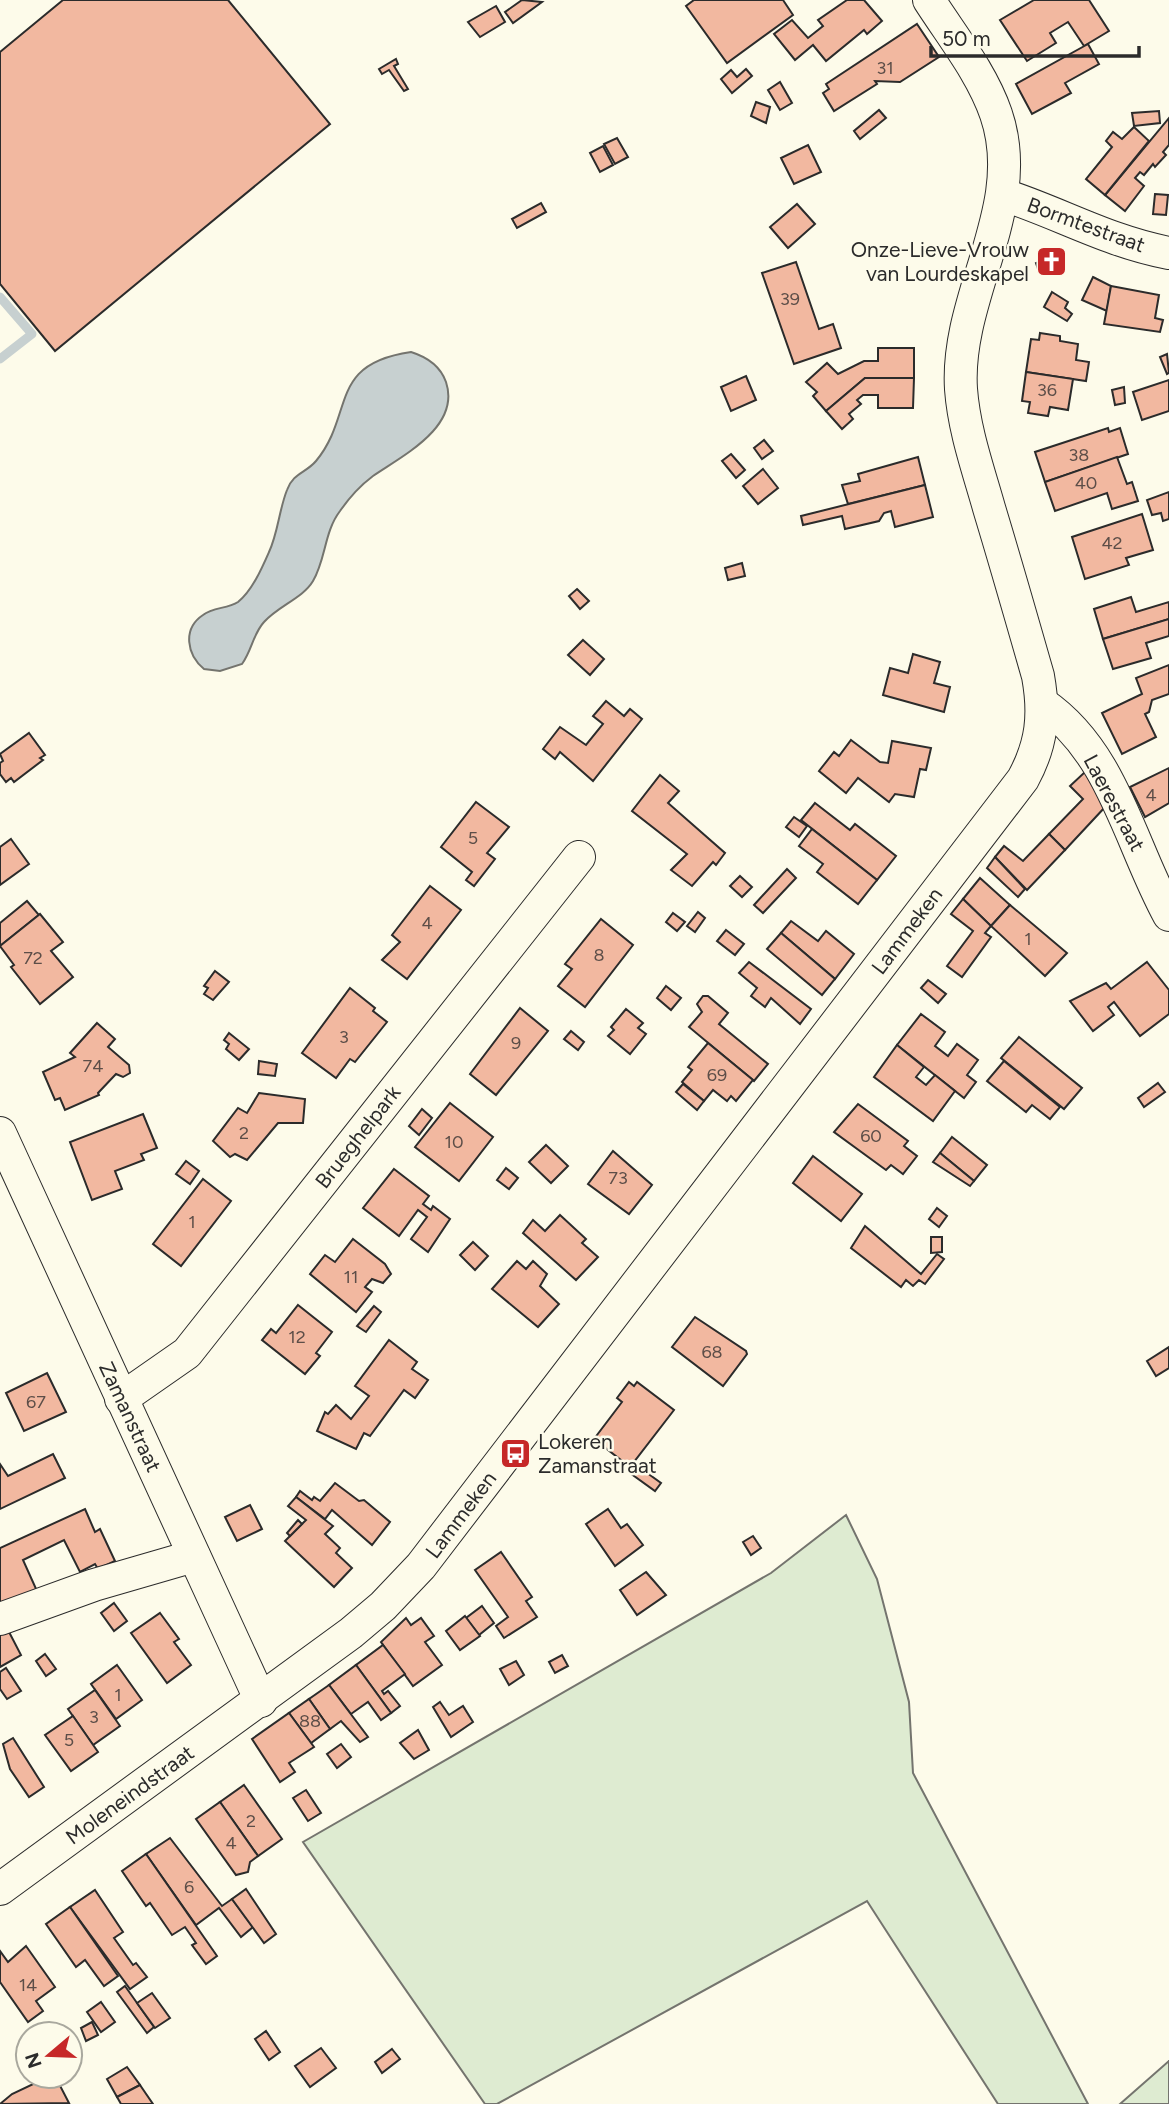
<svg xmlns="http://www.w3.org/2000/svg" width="1169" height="2104" font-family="Figtree,sans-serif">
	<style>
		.green { fill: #deebd1; stroke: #74746e; stroke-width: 2 }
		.water { fill: #c7d0d0; stroke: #74746e; stroke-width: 2 }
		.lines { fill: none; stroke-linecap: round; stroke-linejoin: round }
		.stream { stroke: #c7d0d0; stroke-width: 9 }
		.building { fill: #f2b8a0; stroke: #2b2b2b; stroke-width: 2 }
		.minor-casing { stroke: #2b2b2b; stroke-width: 34 }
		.minor { stroke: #fdfbea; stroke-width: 32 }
		.labels { text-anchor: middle; stroke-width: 5; stroke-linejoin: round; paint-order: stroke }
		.number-label { font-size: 18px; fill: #5d4e48 }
		.street-label { font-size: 21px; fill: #2b2b2b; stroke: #fdfbea }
		.poi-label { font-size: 21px; fill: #2b2b2b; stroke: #fdfbea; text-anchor: end }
	</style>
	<rect width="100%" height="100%" fill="#fdfbea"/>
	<g class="green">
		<path d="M846 1515 877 1579 909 1702 913 1773 1088 2104H998L867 1901 497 2104H485L303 1842 771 1573Z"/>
		<path d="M1169 2060V2104H1120L1169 2061Z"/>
	</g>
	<path class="water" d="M411 352C427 357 440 365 446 382 461 427 402 456 373 476 361 485 349 498 340 511 324 532 326 559 313 581 303 598 278 606 264 622 253 634 252 650 242 664L220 671 204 669C187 655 182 629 203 615 213 607 227 609 238 602 252 591 262 568 269 552 278 533 279 510 287 490 293 473 306 473 316 461 355 414 327 364 411 352Z"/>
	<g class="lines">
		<path class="stream" d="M0 297 32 334 0 359"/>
	</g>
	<g class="building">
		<path d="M63 0H228L330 124 55 351 0 284V52Z"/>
		<path d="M522 0 542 2 513 23 505 12Z"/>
		<path d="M694 0H783L793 15 727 63 686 6Z"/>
		<path d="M847 0H864L882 21 867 34 864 30 826 61 813 45 795 60 774 34 792 20 808 38 823 26 818 20Z"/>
		<path d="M1034 0H1089L1109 31 1084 46 1068 22 1050 33 1056 43 1027 61 1000 20Z"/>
		<path d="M496 6 505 22 480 37 468 22Z"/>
		<path d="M917 24 939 57 900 82 875 81 877 84 834 111 823 93 829 89 826 84Z"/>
		<path d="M1088 44 1099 64 1065 83 1071 93 1032 114 1016 84Z"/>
		<path d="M396 59 398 64 394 66 408 89 404 91 389 70 382 74 379 69Z"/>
		<path d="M746 69 752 76 732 93 721 79 731 70 737 77Z"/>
		<path d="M780 82 792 103 780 110 768 90Z"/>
		<path d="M756 102 770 107 766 123 751 116Z"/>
		<path d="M879 110 886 118 860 139 854 131Z"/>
		<path d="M1159 111 1160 123 1134 126 1132 113Z"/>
		<path d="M1169 118V145L1163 152 1166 155 1155 167 1153 164 1144 175 1140 172 1135 178 1144 186 1125 211 1105 195Z"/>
		<path d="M1134 127 1149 141 1105 195 1086 179 1112 147 1106 141 1113 132 1122 139Z"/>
		<path d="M617 138 628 157 615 164 604 144Z"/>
		<path d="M808 145 821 172 794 184 781 158Z"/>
		<path d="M603 146 613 165 600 172 590 153Z"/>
		<path d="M1155 194 1168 195 1166 215 1153 214Z"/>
		<path d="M541 203 546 212 517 228 512 219Z"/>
		<path d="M797 204 815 224 788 248 770 227Z"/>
		<path d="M1057 252 1061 264 1047 269 1042 257Z"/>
		<path d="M1044 260 1047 269 1039 272 1036 263Z"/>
		<path d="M796 262 819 329 833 324 841 348 794 364 762 273Z"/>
		<path d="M1093 277 1111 286 1107 311 1082 300Z"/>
		<path d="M1111 286 1159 295 1155 318 1163 320 1160 332 1104 324Z"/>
		<path d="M1052 292 1068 302 1065 308 1072 314 1067 321 1044 307Z"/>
		<path d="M1040 333 1060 336V341L1078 344 1076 360 1089 362 1086 381 1026 372 1031 339 1039 340Z"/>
		<path d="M878 348H914V378H865L826 411 813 396 817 392 806 382 827 363 838 374 864 361H878Z"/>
		<path d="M1167 354 1169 373 1167 374 1160 357Z"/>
		<path d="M1026 372 1073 379 1068 410 1050 407 1048 416 1028 413 1030 402 1022 401Z"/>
		<path d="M746 376 756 400 731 411 721 387Z"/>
		<path d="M865 378H914L913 408H878V395H863L857 400 861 404 849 414 853 419 842 429 826 411Z"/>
		<path d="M1169 380V411L1142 420 1133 392Z"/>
		<path d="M1124 387 1125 403 1115 405 1112 390Z"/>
		<path d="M1108 428 1109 432 1120 428 1128 454 1045 482 1035 452Z"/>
		<path d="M764 440 773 451 762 459 754 448Z"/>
		<path d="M731 454 745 470 736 478 722 461Z"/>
		<path d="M918 457 925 485 848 504 842 485 860 481 858 474Z"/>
		<path d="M1117 457 1127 484 1132 482 1138 501 1112 509 1107 493 1055 511 1045 482Z"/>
		<path d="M763 469 778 488 758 504 743 486Z"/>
		<path d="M925 485 933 517 895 527 891 511 884 513 879 521 845 529 842 516 803 525 801 516Z"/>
		<path d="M1169 492V519L1163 521 1161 513 1152 515 1147 500Z"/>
		<path d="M1142 514 1153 550 1126 558 1129 565 1085 579 1072 537Z"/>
		<path d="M742 563 745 576 728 580 725 568Z"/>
		<path d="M577 589 589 601 580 609 569 596Z"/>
		<path d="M1131 597 1136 612 1169 602V619L1103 639 1094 609Z"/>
		<path d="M1169 619V636L1146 643 1151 658 1113 669 1103 639Z"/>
		<path d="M583 640 604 659 590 675 568 655Z"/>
		<path d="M913 654 940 662 934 683 950 687 944 712 883 695 890 668 908 673Z"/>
		<path d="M1169 665V694L1152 700 1149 712 1145 714 1156 737 1122 754 1102 713 1142 694 1136 678Z"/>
		<path d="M606 701 624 716 630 709 642 719 593 781 560 752 555 759 543 749 560 727 586 745 603 724 593 716Z"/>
		<path d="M29 733 45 755 40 758 43 760 14 782 11 778 6 782 0 774V763L3 761 0 754Z"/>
		<path d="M851 740 880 762 888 763 892 741 931 748 926 770 920 769 914 797 895 794 889 802 858 778 846 793 819 771 834 752 839 756Z"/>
		<path d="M1169 768V803L1145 817 1130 787Z"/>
		<path d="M1086 771 1106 806 1065 850 1049 834 1083 799 1070 786Z"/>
		<path d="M660 775 679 791 668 803 725 853 716 865 713 862 692 886 671 870 687 854 632 811Z"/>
		<path d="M476 802 509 827 487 853 495 859 474 886 466 880 472 872 441 847Z"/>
		<path d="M815 803 850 830 855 824 896 856 877 880 801 820Z"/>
		<path d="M794 817 807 826 799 837 786 827Z"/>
		<path d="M812 829 877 880 858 904 817 872 823 864 799 846Z"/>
		<path d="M1049 834 1065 850 1027 890 995 857 1004 846 1023 861Z"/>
		<path d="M11 839 29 864 0 885V847Z"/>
		<path d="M995 857 1025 889 1018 897 987 868Z"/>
		<path d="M787 869 796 878 763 913 754 905Z"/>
		<path d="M740 876 752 887 742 897 730 886Z"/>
		<path d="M980 878 1010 905 991 926 963 899Z"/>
		<path d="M430 886 461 910 407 979 382 960 400 942 392 935Z"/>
		<path d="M963 899 991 926 985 933 991 937 962 977 947 966 973 931 951 914Z"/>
		<path d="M27 901 39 915 0 946V923Z"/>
		<path d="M1010 905 1067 953 1045 976 991 926Z"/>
		<path d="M698 912 705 918 695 932 687 926Z"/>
		<path d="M673 913 685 922 677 931 666 922Z"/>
		<path d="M40 914 63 942 51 951 73 977 40 1004 11 967 14 965 0 946Z"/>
		<path d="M601 919 633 945 585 1007 558 986 572 969 565 964Z"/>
		<path d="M791 921 818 941 826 931 854 954 835 979 781 933Z"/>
		<path d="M726 930 744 944 735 955 717 941Z"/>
		<path d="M781 933 835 979 822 995 767 949Z"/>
		<path d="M749 962 811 1009 800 1024 771 998 765 1007 751 996 757 988 739 973Z"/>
		<path d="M1147 962 1169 990V1014L1140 1036 1114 1002 1108 1007 1114 1015 1093 1031 1070 1001 1106 983 1111 989Z"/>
		<path d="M215 971 229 982 213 1000 204 994 208 988 204 986Z"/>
		<path d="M928 980 946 994 938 1003 921 988Z"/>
		<path d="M666 986 681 998 671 1010 657 998Z"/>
		<path d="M350 988 375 1008 373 1011 387 1022 355 1062 350 1059 336 1078 302 1053Z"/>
		<path d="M703 996H708L728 1013 719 1024 768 1064 754 1081 689 1027 702 1012 697 1004Z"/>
		<path d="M520 1008 548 1031 496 1095 470 1074Z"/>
		<path d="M626 1009 643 1023 638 1028 646 1034 630 1054 608 1036 614 1030 611 1027Z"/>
		<path d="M921 1014 945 1032 935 1046 948 1056 957 1044 978 1060 967 1075 976 1082 964 1098 897 1045Z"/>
		<path d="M97 1023 115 1039 108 1047 129 1065 130 1073 123 1077 116 1074 98 1093 99 1095 65 1110 60 1098 55 1100 43 1072 75 1057 70 1053Z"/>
		<path d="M571 1031 584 1042 578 1050 564 1039Z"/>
		<path d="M229 1033 249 1049 239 1060 226 1049 229 1044 224 1040Z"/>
		<path d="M1019 1037 1082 1088 1064 1109 1001 1058Z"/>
		<path d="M708 1043 753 1080 736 1101 731 1096 727 1101 713 1090 704 1101 682 1082 692 1070 688 1067Z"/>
		<path d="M897 1045 924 1067 916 1077 926 1085 935 1075 955 1091 933 1121 874 1077Z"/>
		<path d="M259 1061 277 1064 275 1076 258 1074Z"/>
		<path d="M1004 1061 1060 1107 1050 1119 1032 1105 1026 1112 987 1081Z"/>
		<path d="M1158 1083 1165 1092 1144 1107 1138 1098Z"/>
		<path d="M683 1084 704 1101 697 1110 676 1092Z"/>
		<path d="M259 1093 305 1099 303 1123H278L247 1160 235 1154 230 1157 213 1141 238 1108 247 1113Z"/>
		<path d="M450 1103 493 1137 459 1181 415 1147Z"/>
		<path d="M858 1104 908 1141 904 1146 917 1156 903 1174 891 1165 886 1170 834 1132Z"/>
		<path d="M422 1109 432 1118 419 1135 409 1126Z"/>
		<path d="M143 1114 157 1148 141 1154 144 1160 115 1171 122 1189 92 1200 70 1142Z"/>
		<path d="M952 1137 987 1165 974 1181 940 1153Z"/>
		<path d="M546 1145 568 1166 551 1183 529 1162Z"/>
		<path d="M613 1151 652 1185 629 1214 588 1184Z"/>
		<path d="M940 1153 974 1181 970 1186 933 1162Z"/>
		<path d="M813 1156 862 1194 841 1221 793 1183Z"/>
		<path d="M186 1161 199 1171 190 1184 176 1174Z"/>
		<path d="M506 1168 518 1178 509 1189 497 1180Z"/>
		<path d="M394 1169 429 1196 423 1204 431 1210 433 1206 450 1219 428 1252 411 1239 427 1217 418 1210 399 1236 363 1208Z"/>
		<path d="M203 1179 231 1201 181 1266 153 1244Z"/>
		<path d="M937 1208 947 1216 939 1227 929 1219Z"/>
		<path d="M560 1215 586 1239 582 1243 598 1257 576 1280 523 1233 533 1220 545 1231Z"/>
		<path d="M865 1226 921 1274 937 1254 944 1259 925 1284 919 1280 913 1286 906 1280 901 1287 851 1248Z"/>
		<path d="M931 1237H942V1252L931 1253Z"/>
		<path d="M353 1239 385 1264 391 1274 383 1283 372 1279 365 1287 372 1292 356 1312 310 1274 325 1255 335 1262Z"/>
		<path d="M473 1242 488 1256 475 1270 460 1255Z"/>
		<path d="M517 1261 526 1269 533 1261 547 1274 540 1286 559 1304 538 1327 492 1289Z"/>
		<path d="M298 1305 332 1332 316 1353 320 1356 305 1374 262 1340 271 1329 276 1333Z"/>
		<path d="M374 1306 381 1312 366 1332 357 1326Z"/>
		<path d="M695 1317 746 1351 747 1354 723 1386 672 1347Z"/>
		<path d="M389 1340 417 1362 412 1369 428 1380 415 1398 404 1390 370 1436 364 1433 356 1449 317 1431 325 1412 328 1414 336 1405 351 1419 369 1396 355 1386Z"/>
		<path d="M1169 1347V1368L1156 1376 1147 1361Z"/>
		<path d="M47 1373 66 1412 24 1431 6 1393Z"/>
		<path d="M629 1382 634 1386 637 1382 674 1410 630 1467 594 1439 622 1402 617 1398Z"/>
		<path d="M53 1454 65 1478 0 1509V1464L8 1476Z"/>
		<path d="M636 1465 661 1483 655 1491 630 1473Z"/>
		<path d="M335 1483 359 1501 364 1500 390 1522 372 1545 332 1510 325 1519 296 1497 300 1491 312 1500 314 1497 320 1501Z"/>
		<path d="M296 1497 333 1526 325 1534 340 1548 336 1553 352 1568 334 1587 285 1541 306 1520 288 1506Z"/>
		<path d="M250 1505 262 1529 237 1541 225 1517Z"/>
		<path d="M85 1509 95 1532 100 1529 115 1561 98 1569 95 1564 80 1572 64 1540 23 1560 37 1591 0 1609V1548Z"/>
		<path d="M608 1509 621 1528 627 1524 643 1545 615 1566 586 1524Z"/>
		<path d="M298 1520 302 1524 290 1536 287 1533Z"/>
		<path d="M753 1536 761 1548 751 1555 743 1542Z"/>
		<path d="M501 1552 532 1597 526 1601 537 1617 504 1638 496 1626 508 1617 475 1570Z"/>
		<path d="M646 1572 666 1595 637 1615 620 1590Z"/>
		<path d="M114 1603 127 1621 114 1631 101 1613Z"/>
		<path d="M482 1606 494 1623 479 1635 466 1618Z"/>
		<path d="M160 1613 179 1639 174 1642 191 1665 167 1683 131 1633Z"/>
		<path d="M465 1616 480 1636 460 1650 446 1631Z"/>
		<path d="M406 1618 411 1625 421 1618 434 1636 425 1642 442 1665 413 1686 381 1642Z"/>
		<path d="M8 1630 21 1655 0 1667V1635Z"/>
		<path d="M383 1645 405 1674 382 1691 384 1694 388 1691 400 1706 391 1713 356 1665Z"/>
		<path d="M45 1654 56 1669 46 1676 36 1661Z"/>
		<path d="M562 1655 568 1666 555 1673 549 1662Z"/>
		<path d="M516 1661 524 1675 509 1685 500 1669Z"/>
		<path d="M117 1665 142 1700 116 1719 91 1684Z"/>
		<path d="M356 1665 391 1713 381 1720 368 1702 351 1714 329 1685Z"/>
		<path d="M6 1668 21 1691 7 1699 0 1689V1672Z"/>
		<path d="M329 1685 368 1737 360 1742 341 1721 330 1729 309 1699Z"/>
		<path d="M95 1690 120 1726 93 1745 68 1709Z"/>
		<path d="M309 1699 330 1729 311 1743 289 1713Z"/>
		<path d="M440 1702 449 1715 463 1706 473 1722 451 1737 433 1707Z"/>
		<path d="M289 1713 314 1747 289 1763 295 1772 280 1782 252 1739Z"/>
		<path d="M73 1716 98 1752 71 1771 45 1735Z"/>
		<path d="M418 1730 429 1750 414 1759 400 1743Z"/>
		<path d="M13 1738 44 1787 29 1797 10 1769 3 1744Z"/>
		<path d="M341 1744 351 1757 337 1768 327 1754Z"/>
		<path d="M244 1785 282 1839 258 1856 220 1802Z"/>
		<path d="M306 1790 321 1813 308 1821 293 1798Z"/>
		<path d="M220 1802 258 1856 250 1862 248 1872 236 1875 196 1819Z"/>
		<path d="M170 1838 222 1906 232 1899 253 1927 241 1937 219 1908 196 1925 146 1854Z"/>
		<path d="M146 1854 217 1956 206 1964 192 1945 196 1943 185 1927 172 1935 150 1903 146 1906 122 1871Z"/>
		<path d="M246 1889 276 1934 264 1943 232 1899Z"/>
		<path d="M95 1890 123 1932 114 1938 133 1965 136 1963 147 1977 130 1989 70 1907Z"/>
		<path d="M70 1907 118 1976 104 1986 85 1960 76 1967 46 1924Z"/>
		<path d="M26 1946 55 1987 36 2001 43 2011 28 2022 0 1982V1951L8 1962Z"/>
		<path d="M125 1986 154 2027 147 2033 117 1992Z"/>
		<path d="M152 1993 170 2018 155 2028 137 2003Z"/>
		<path d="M101 2002 115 2022 101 2032 87 2012Z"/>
		<path d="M92 2022 98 2035 86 2041 81 2028Z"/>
		<path d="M266 2031 280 2052 269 2060 255 2039Z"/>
		<path d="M321 2048 336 2068 310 2087 295 2066Z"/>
		<path d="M392 2049 400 2059 382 2073 375 2062Z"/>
		<path d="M127 2067 140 2085 117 2097 107 2079Z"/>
		<path d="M50 2076H55L69 2103 0 2104 12 2094Z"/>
		<path d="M140 2085 153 2104H121L117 2097Z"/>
	</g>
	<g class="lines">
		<defs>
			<g id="minor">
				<path d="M1004 195C1062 214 1107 241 1169 253"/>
				<path d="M1043 704C1113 752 1130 844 1169 915"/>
				<path d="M0 1133 261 1701"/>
				<path d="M121 1399 187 1353 579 857"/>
				<path d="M0 1619 94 1585 194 1556"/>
				<path d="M0 1889 351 1633 383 1606 421 1566 1023 779C1042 744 1045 715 1038 676 1022 620 1006 564 989 508 978 469 964 430 961 389 955 295 1028 207 996 114 982 73 952 36 929 0"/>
			</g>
		</defs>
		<use href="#minor" class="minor-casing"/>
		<use href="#minor" class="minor"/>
	</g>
	<defs>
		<symbol id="church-square" viewBox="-11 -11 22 22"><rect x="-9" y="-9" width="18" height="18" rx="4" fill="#c62828" stroke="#fdfbea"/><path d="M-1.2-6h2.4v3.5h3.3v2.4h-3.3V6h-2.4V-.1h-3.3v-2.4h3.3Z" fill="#fff"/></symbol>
		<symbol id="bus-square" viewBox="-11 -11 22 22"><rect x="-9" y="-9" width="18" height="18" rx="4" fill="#c62828" stroke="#fdfbea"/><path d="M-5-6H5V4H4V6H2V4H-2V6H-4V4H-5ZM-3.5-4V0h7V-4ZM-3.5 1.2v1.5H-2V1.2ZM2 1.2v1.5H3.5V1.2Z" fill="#fff"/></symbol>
	</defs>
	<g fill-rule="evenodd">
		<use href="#church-square" x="1034" y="244" width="35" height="35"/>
		<use href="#bus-square" x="498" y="1436" width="35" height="35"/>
	</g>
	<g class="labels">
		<g class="number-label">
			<text x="885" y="74">31</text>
			<text x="790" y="305">39</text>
			<text x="1047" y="396">36</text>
			<text x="1079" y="461">38</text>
			<text x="1086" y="489">40</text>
			<text x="1112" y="549">42</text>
			<text x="1151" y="801">4</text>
			<text x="473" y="844">5</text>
			<text x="427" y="929">4</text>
			<text x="1028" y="945">1</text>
			<text x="599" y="961">8</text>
			<text x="33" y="964">72</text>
			<text x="344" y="1043">3</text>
			<text x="516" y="1049">9</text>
			<text x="93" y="1072">74</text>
			<text x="717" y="1081">69</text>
			<text x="244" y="1139">2</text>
			<text x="871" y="1142">60</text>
			<text x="454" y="1148">10</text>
			<text x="618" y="1184">73</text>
			<text x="192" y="1228">1</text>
			<text x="351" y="1283">11</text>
			<text x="297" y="1343">12</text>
			<text x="712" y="1358">68</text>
			<text x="36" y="1408">67</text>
			<text x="118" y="1701">1</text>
			<text x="94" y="1723">3</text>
			<text x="310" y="1727">88</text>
			<text x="69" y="1746">5</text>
			<text x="251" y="1827">2</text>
			<text x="231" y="1849">4</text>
			<text x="189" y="1893">6</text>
			<text x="28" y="1991">14</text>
		</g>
		<g class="street-label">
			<text transform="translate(1086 225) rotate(20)" y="7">Bormtestraat</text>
			<text transform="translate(1114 803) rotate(62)" y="7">Laerestraat</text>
			<text transform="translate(907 931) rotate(-53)" y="7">Lammeken</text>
			<text transform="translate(358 1137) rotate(-52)" y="7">Brueghelpark</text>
			<text transform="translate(130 1417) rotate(65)" y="7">Zamanstraat</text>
			<text transform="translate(461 1515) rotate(-53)" y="7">Lammeken</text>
			<text transform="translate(130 1795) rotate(-36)" y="7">Moleneindstraat</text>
		</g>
		<g class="poi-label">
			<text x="1029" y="257">Onze-Lieve-Vrouw<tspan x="1029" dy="24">van Lourdeskapel</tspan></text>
			<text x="538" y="1449" text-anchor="start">Lokeren<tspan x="538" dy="24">Zamanstraat</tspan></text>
		</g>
	</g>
	<g transform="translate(49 2055) rotate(251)"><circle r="33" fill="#fdfbea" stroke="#a9a89e" stroke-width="2"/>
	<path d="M0-5L12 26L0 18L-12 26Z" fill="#c62828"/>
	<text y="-10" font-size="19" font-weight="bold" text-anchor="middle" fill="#2b2b2b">N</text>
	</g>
	<path d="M931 46v10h208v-10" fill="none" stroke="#2b2b2b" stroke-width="3.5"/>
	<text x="942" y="46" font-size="21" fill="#2b2b2b" stroke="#fdfbea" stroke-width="5" paint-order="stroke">50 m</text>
</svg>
